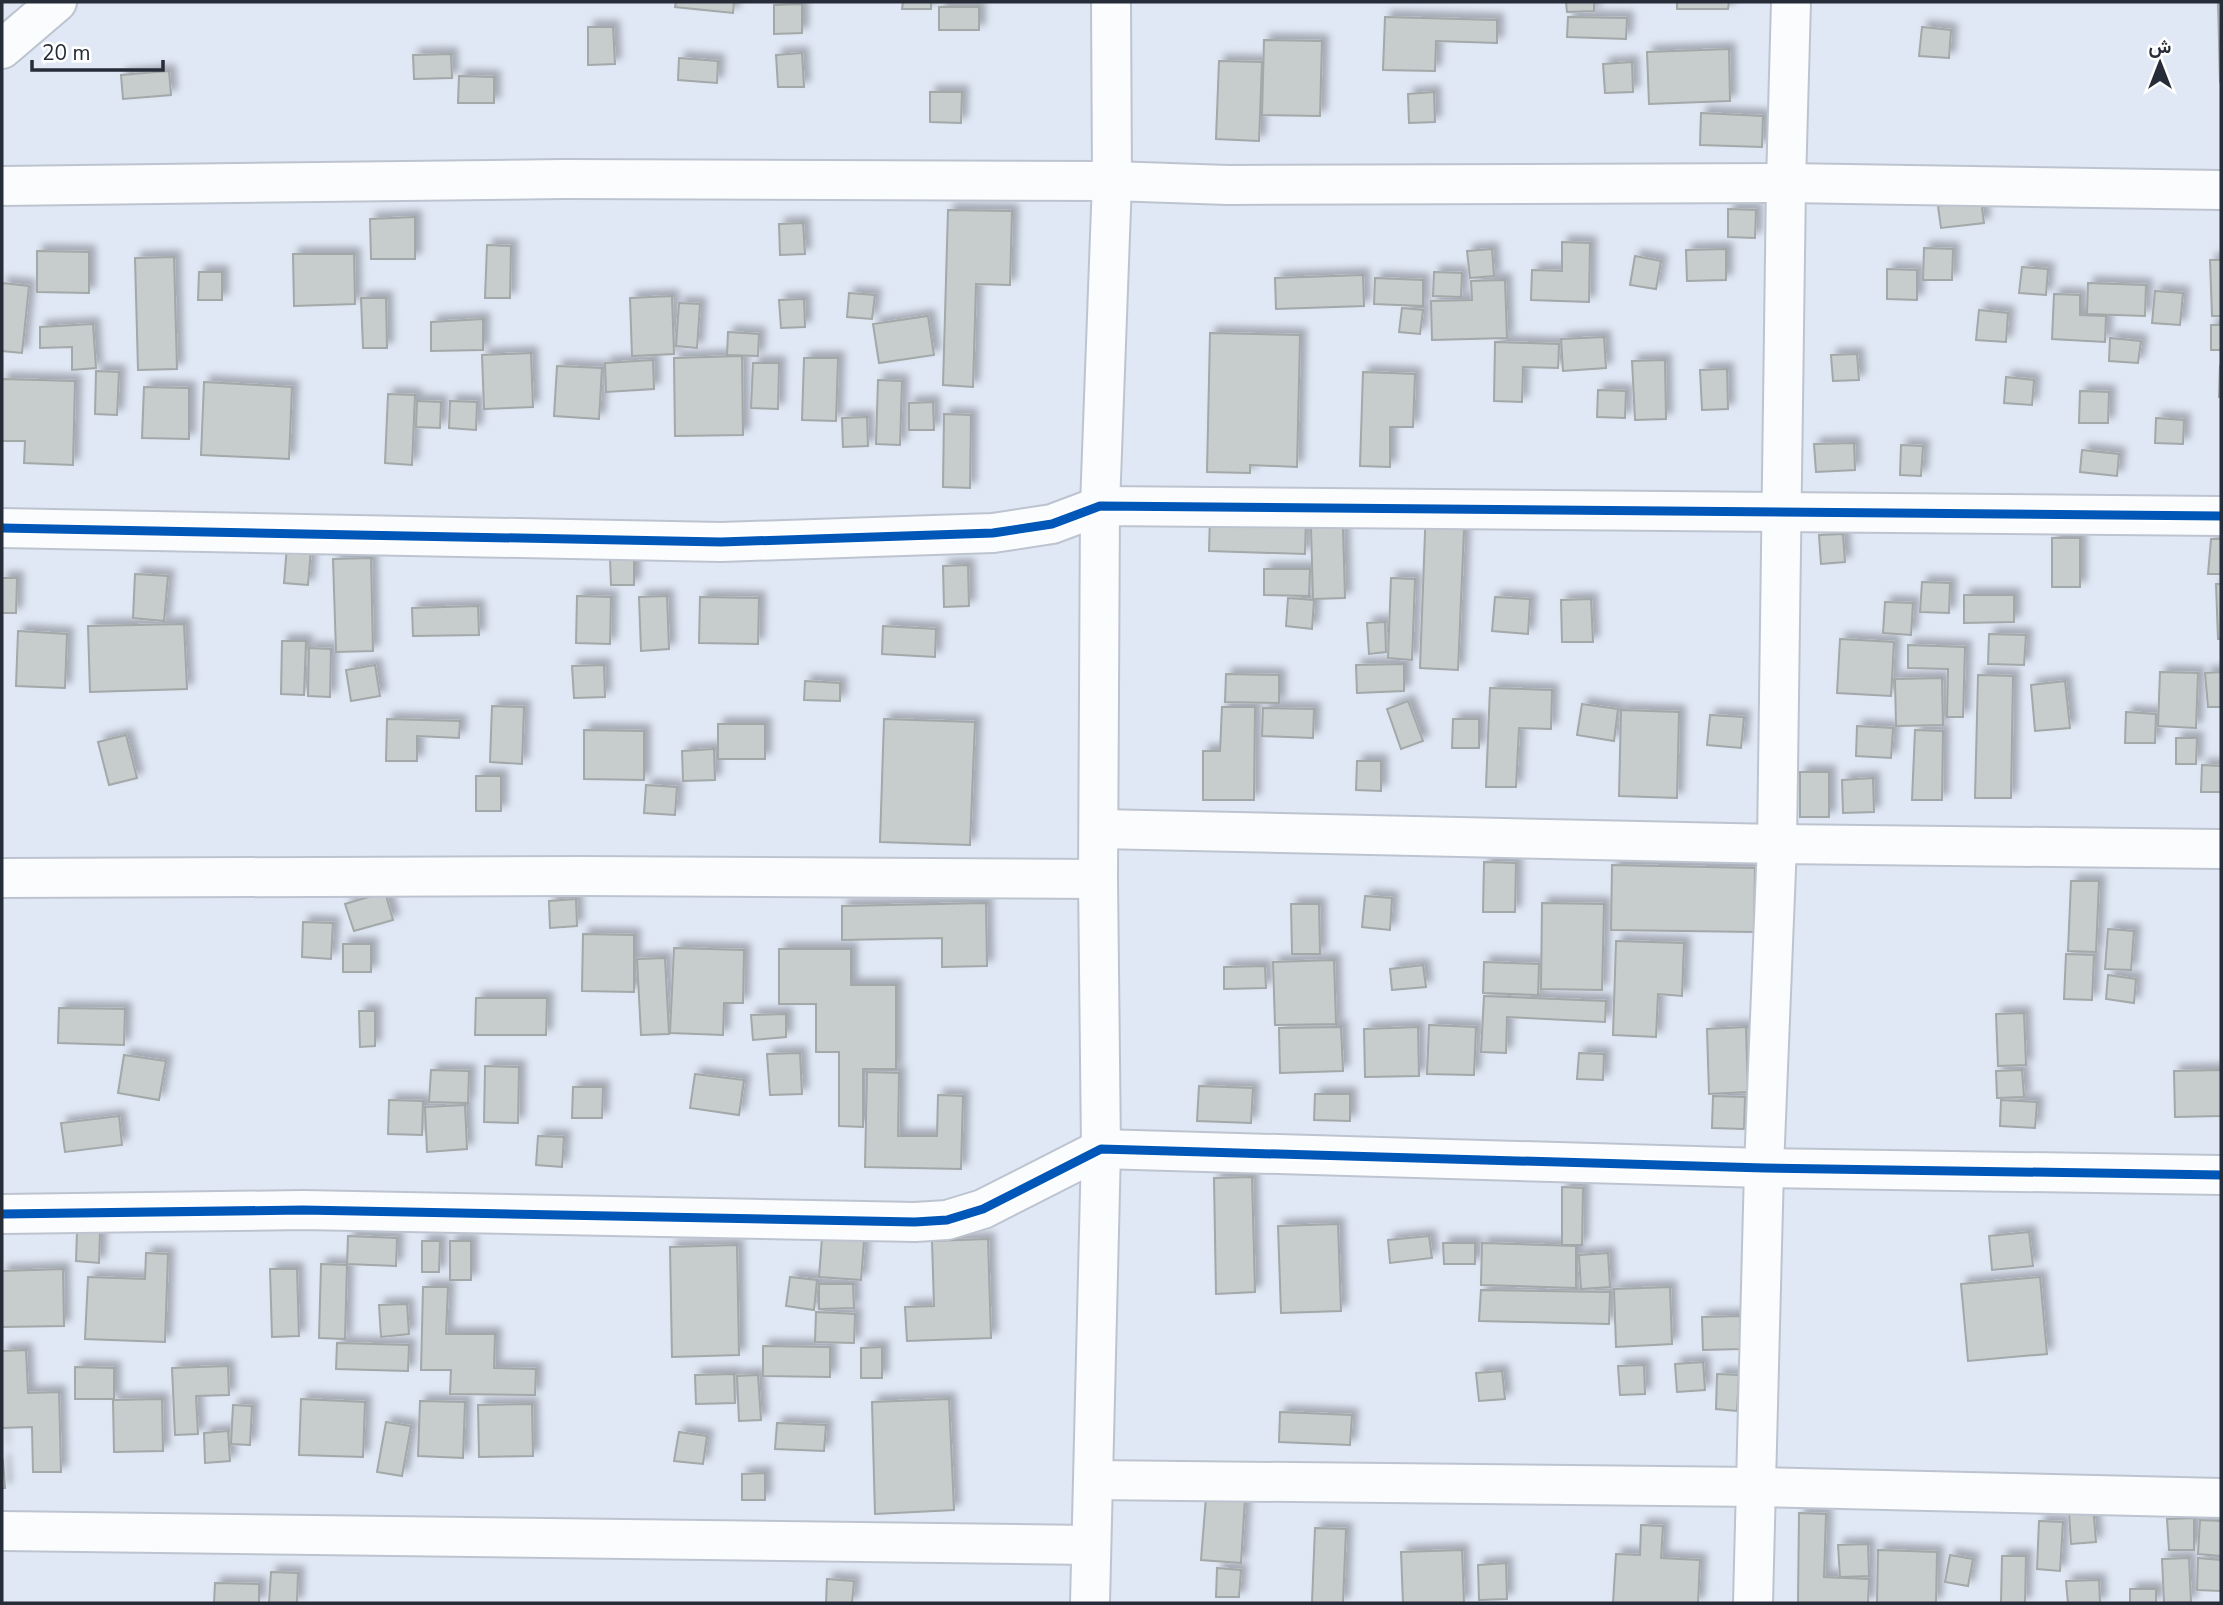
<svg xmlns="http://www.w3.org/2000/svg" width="2223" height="1605" font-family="'Nunito Sans',Vazirmatn,sans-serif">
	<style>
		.building { fill: #c7cccc; stroke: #a3a8a8; stroke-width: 2; filter: url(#shadow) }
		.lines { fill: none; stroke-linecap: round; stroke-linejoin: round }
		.street-casing { stroke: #bdc4cf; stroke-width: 42 }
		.street { stroke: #fafcfe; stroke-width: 38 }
		.cycleway-casing { stroke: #fff; stroke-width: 13 }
		.cycleway { stroke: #0057b8; stroke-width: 9 }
	</style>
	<defs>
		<filter id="shadow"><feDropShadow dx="6" dy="-6" stdDeviation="3.5" flood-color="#0004"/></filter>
	</defs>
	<rect width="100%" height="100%" fill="#e0e8f5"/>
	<g class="building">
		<path d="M676 2H734L733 13 675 7Z"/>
		<path d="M903 2H931V9H902Z"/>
		<path d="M1566 2H1594V11L1567 12Z"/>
		<path d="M1677 2H1729L1728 9H1677Z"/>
		<path d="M2218 2H2221V82H2220Z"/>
		<path d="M802 4V33L774 34V5Z"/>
		<rect x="939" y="7" width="40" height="23"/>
		<path d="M1385 17 1497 20V43L1436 41 1435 71 1383 70Z"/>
		<path d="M1568 17 1627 18 1626 39 1567 37Z"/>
		<path d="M588 27H613L615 64 588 65Z"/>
		<path d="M1922 27 1951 30 1949 58 1919 56Z"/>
		<path d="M1264 40 1322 41 1320 116 1262 115Z"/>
		<path d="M1729 49 1730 101 1649 104 1647 52Z"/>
		<path d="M802 53 804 87H778L776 55Z"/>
		<path d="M451 54 452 78 414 79 413 55Z"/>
		<path d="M679 58 718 61 717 83 678 80Z"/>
		<path d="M1219 61 1262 62 1259 141 1216 139Z"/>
		<path d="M1632 62 1633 92 1605 93 1603 64Z"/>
		<path d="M169 71 171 95 123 99 121 75Z"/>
		<path d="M459 76 494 77V103H458Z"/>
		<path d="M930 92H962L961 123 930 122Z"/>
		<path d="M1434 92 1435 122 1409 123 1408 94Z"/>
		<path d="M1701 113 1763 116 1762 147 1700 145Z"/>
		<path d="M1981 200 1984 223 1941 228 1938 206Z"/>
		<path d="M1728 209 1756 210 1755 238 1728 237Z"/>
		<path d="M948 210 1012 211 1010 285 976 284 973 387 943 385Z"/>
		<path d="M415 217V259H371L370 219Z"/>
		<path d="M803 223 805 254 780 255 779 224Z"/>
		<path d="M1562 242 1590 243 1589 302 1531 300 1532 270 1562 271Z"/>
		<path d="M487 245 511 246 510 298H485Z"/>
		<path d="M1924 248 1953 249 1952 280H1923Z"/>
		<path d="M1492 249 1494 276 1470 278 1467 251Z"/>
		<path d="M1726 249V280L1687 281 1686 250Z"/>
		<path d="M37 251 89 252V293L37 292Z"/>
		<path d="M293 254H354L355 304 294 306Z"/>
		<path d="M1635 256 1661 261 1656 289 1630 285Z"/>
		<path d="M174 257 177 369 138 370 135 258Z"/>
		<path d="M2210 260H2221V316H2212Z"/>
		<path d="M2022 267 2048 269 2046 295 2019 293Z"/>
		<path d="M1887 269 1917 270V300L1887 299Z"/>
		<path d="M199 272H222V300H198Z"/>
		<path d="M1434 272 1462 273 1461 297 1433 296Z"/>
		<path d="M1363 275 1364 306 1276 309 1275 278Z"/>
		<path d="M1375 278 1423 280V306L1374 304Z"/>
		<path d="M1505 280 1507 338 1432 340 1431 301 1472 300 1471 281Z"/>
		<path d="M2 283 29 286 22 353 2 351Z"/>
		<path d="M2088 283 2146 285 2145 316 2087 314Z"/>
		<path d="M2155 291 2183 293 2180 325 2152 323Z"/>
		<path d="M849 293 875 295 872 319 847 317Z"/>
		<path d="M2054 294 2080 295V315L2106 316 2105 342 2052 339Z"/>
		<path d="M672 296 674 354 632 356 630 298Z"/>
		<path d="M361 298H386L387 348H363Z"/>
		<path d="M804 299 805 327 781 328 779 300Z"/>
		<path d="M679 303 700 304 697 348 676 346Z"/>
		<path d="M1402 308 1423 310 1420 334 1399 332Z"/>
		<path d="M1979 310 2008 313 2006 342 1976 340Z"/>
		<path d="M928 316 934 355 879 363 873 324Z"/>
		<path d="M483 319V350L431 351V322Z"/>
		<path d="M93 324 96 368 72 370V347L40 348V327Z"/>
		<rect x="2211" y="325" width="10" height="25"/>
		<path d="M728 332 759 334 758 356 727 355Z"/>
		<path d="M1210 333 1300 335 1297 467 1250 465V473L1207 472Z"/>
		<path d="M1604 337 1606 368 1563 371 1561 339Z"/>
		<path d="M2110 338 2141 341 2138 363 2109 361Z"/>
		<path d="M1495 342 1559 344 1558 368 1523 367 1522 402 1494 401Z"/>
		<path d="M531 353 533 407 484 409 482 355Z"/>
		<path d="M1857 354 1859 380 1833 381 1831 355Z"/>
		<path d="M742 356 743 435 675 436 674 358Z"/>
		<path d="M804 358H838L836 421 802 420Z"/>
		<path d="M653 360 654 389 606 392 605 363Z"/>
		<path d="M1665 360 1666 419 1635 420 1632 361Z"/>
		<path d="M753 363H779L778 409 751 408Z"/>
		<path d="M557 366 602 368 599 419 554 416Z"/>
		<path d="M2220 366H2221V397H2219Z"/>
		<path d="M1727 369 1728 409 1702 410 1700 370Z"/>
		<path d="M96 371 119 372 117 415 95 414Z"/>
		<path d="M1363 372 1415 374 1413 427H1390V467L1360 466Z"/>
		<path d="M2006 377 2034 380 2032 405 2004 403Z"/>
		<path d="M2 379 75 381 73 465 24 463 25 441H2Z"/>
		<path d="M878 380 902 381 900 445 876 444Z"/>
		<path d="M204 382 292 387 289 459 201 455Z"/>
		<path d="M144 387 189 388V439L142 438Z"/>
		<path d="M1598 390 1626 391 1625 418 1597 417Z"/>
		<path d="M2080 391 2109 392 2108 423H2079Z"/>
		<path d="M388 394 415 395 412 465 385 463Z"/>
		<path d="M417 401 441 402 440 428 416 427Z"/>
		<path d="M450 401 477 402 476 430 449 428Z"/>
		<path d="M933 402 934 430H909V403Z"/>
		<path d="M944 414 971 415 970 488 943 487Z"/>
		<path d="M867 417 868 446 843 447 842 418Z"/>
		<path d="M2156 418 2184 420 2183 444 2155 443Z"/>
		<path d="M1854 443 1855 470 1816 472 1814 444Z"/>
		<path d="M1901 445 1923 446 1921 476 1900 475Z"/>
		<path d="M2082 450 2119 454 2117 476 2080 472Z"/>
		<path d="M1426 506 1465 507 1458 670 1420 668Z"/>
		<path d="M1210 516 1306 519 1305 554 1209 551Z"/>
		<path d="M1343 527 1345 598 1313 599 1311 528Z"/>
		<path d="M1843 534 1845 562 1821 564 1819 535Z"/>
		<rect x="2052" y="538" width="28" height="49"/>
		<path d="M2211 539H2221V574H2208Z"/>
		<path d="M287 546 311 548 308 585 284 583Z"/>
		<path d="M371 558 373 651 336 652 333 559Z"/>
		<path d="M610 558H634V585H611Z"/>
		<path d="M968 565 969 606 944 607 943 566Z"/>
		<path d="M1264 569H1310L1309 596 1264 595Z"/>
		<path d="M135 574 168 576 164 621 133 618Z"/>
		<path d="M2 578H17L16 613H2Z"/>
		<path d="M1391 578 1415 579 1412 660 1388 658Z"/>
		<path d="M1922 582 1950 583 1949 613 1920 612Z"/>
		<path d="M2216 584H2221V639H2218Z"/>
		<path d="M1964 595H2014V622L1964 623Z"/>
		<path d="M577 596 611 597 610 644 576 643Z"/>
		<path d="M667 596 669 649 641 651 639 597Z"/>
		<path d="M700 597 759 598 758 644 699 643Z"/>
		<path d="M1495 597 1530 599 1528 634 1492 631Z"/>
		<path d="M1288 598 1314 600 1312 629 1286 626Z"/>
		<path d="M1591 599 1593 642H1562L1561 600Z"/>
		<path d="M1885 602 1913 603 1911 635 1883 633Z"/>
		<path d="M478 606 479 635 413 636 412 608Z"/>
		<path d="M1385 622 1386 652 1369 654 1367 623Z"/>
		<path d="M184 624 187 689 90 692 88 626Z"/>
		<path d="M883 626 936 629 935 657 882 654Z"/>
		<path d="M18 631 67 634 65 688 16 686Z"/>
		<path d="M1989 634 2026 635 2024 665 1988 664Z"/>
		<path d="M1840 639 1894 642 1891 696 1837 693Z"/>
		<path d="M282 641H306L304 695 281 694Z"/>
		<path d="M1908 645 1965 647 1963 717H1947L1948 669 1908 668Z"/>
		<path d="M309 648 331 649 330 697 308 696Z"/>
		<path d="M1404 664V691L1357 693 1356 665Z"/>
		<path d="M375 665 380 696 351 701 346 670Z"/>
		<path d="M604 665 605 697 574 698 572 666Z"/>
		<path d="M2160 672 2198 673 2196 728 2158 726Z"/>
		<path d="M2221 672V707H2208L2205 673Z"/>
		<path d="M1226 674 1279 675V703L1225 702Z"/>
		<path d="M1978 675 2013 676 2011 798H1975Z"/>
		<path d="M1942 678 1943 725 1896 726 1895 679Z"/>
		<path d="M805 681 840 683V701L804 700Z"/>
		<path d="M2065 681 2070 728 2035 731 2031 685Z"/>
		<path d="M1490 688 1552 690 1551 729 1519 728 1516 787H1486Z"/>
		<path d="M1408 701 1423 741 1401 749 1387 709Z"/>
		<path d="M1582 704 1618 709 1614 741 1577 735Z"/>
		<path d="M492 706 524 707 522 764 490 762Z"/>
		<path d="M1222 707H1255L1254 800H1203V751H1220Z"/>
		<path d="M1263 708 1314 709 1313 738 1262 736Z"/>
		<path d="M1621 710 1679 712 1677 798 1619 796Z"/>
		<path d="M2126 712 2156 714 2155 743H2125Z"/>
		<path d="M1710 715 1744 717 1741 748 1707 745Z"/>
		<path d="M387 719 460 721 459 738 417 736V761H386Z"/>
		<path d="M884 719 975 722 970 845 880 842Z"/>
		<path d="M1453 719H1479V748H1452Z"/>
		<rect x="718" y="724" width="47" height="35"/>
		<path d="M1857 726 1893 728 1891 758 1856 756Z"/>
		<path d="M584 730 644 731V780L584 779Z"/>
		<path d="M1915 730 1943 731 1942 800H1912Z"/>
		<path d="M126 735 137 778 109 785 98 742Z"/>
		<path d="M2176 738H2197L2196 764H2176Z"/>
		<path d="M714 749 715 780 683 781 682 751Z"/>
		<path d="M1357 761H1381V791L1356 790Z"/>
		<path d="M2202 765 2221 766V792H2201Z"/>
		<rect x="1800" y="772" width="29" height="45"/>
		<rect x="476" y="776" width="25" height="35"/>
		<path d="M1873 778 1874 812 1843 813 1842 780Z"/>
		<path d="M646 785 677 787 675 815 644 813Z"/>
		<path d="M1484 862 1516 863 1515 912H1483Z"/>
		<path d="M1612 865 1755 868 1754 932 1611 930Z"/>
		<path d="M2071 881H2099L2096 952 2068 951Z"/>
		<path d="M385 892 393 920 354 931 345 904Z"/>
		<path d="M1365 896 1392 898 1390 930 1362 927Z"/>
		<path d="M576 899 577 926 550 928 549 901Z"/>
		<path d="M986 903 987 966 942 967V938L842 940V906Z"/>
		<path d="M1542 903 1604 904 1602 990 1541 989Z"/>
		<path d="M1291 904H1319L1320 954H1292Z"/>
		<path d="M303 922 333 923 331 959 302 957Z"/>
		<path d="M2108 929 2134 931 2131 970 2105 969Z"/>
		<path d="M583 934 634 935V992L582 991Z"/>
		<path d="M1616 941 1684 943 1682 996 1658 994 1656 1037 1613 1035Z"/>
		<rect x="343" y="944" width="28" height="28"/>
		<path d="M674 948 744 950 743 1003H724L723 1035 670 1033Z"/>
		<path d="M779 949H851V985H896V1069H863V1127L839 1126V1052H816V1004H779Z"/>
		<path d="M2066 954 2094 955 2092 1000 2064 999Z"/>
		<path d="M665 958 669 1034 641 1035 637 959Z"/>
		<path d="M1334 960 1336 1024 1275 1025 1273 962Z"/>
		<path d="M1484 962 1539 964 1538 995 1483 993Z"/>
		<path d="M1423 965 1426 987 1392 990 1390 969Z"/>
		<path d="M1265 966 1266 988 1224 989V967Z"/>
		<path d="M2108 975 2136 979 2134 1003 2106 999Z"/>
		<path d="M1484 996 1606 1001 1605 1022 1507 1017 1506 1053 1481 1052Z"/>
		<path d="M476 998H547L546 1035H475Z"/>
		<path d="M59 1008 125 1009 124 1045 58 1043Z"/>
		<path d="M359 1011H375V1046L360 1047Z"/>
		<path d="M2024 1013 2026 1065 1998 1066 1996 1014Z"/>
		<path d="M786 1014V1037L753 1040 751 1015Z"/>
		<path d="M1429 1025 1476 1027 1474 1075 1427 1074Z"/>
		<path d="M1341 1027 1343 1071 1280 1073 1279 1028Z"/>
		<path d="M1418 1027 1419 1076 1365 1077 1364 1029Z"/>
		<path d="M1746 1027 1748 1092 1709 1094 1707 1029Z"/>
		<path d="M800 1053 802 1094 770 1095 767 1054Z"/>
		<path d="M1579 1053 1604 1054 1603 1080 1577 1079Z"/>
		<path d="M124 1055 166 1061 159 1100 118 1093Z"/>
		<path d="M485 1066 519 1067 518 1123 484 1122Z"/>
		<path d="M431 1070 469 1071 468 1103 429 1102Z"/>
		<path d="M2022 1070 2024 1097 1997 1098 1996 1071Z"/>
		<path d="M2221 1070V1116L2175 1117 2174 1071Z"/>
		<path d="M867 1072 899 1073 898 1136H937L938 1095 963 1096 961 1169 865 1167Z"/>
		<path d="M695 1074 744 1080 739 1115 690 1108Z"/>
		<path d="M1199 1086 1253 1088 1251 1123 1197 1121Z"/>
		<path d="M573 1087H603L602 1118H572Z"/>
		<path d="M1315 1094H1350V1121L1314 1120Z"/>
		<path d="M1713 1096 1745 1097 1744 1129 1712 1128Z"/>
		<path d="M389 1100 423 1101 422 1135 388 1134Z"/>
		<path d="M2001 1100 2037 1102 2035 1128 2000 1126Z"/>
		<path d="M465 1105 467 1149 427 1152 425 1107Z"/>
		<path d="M119 1116 122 1145 65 1152 61 1123Z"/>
		<path d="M538 1136 564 1137 562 1167 536 1165Z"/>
		<path d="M1252 1177 1255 1292 1216 1294 1214 1178Z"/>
		<path d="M1562 1187 1583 1188 1582 1245H1562Z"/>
		<path d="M1338 1224 1341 1311 1281 1313 1278 1226Z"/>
		<path d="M77 1231 100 1232 99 1263 76 1261Z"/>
		<path d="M2029 1232 2033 1266 1992 1270 1989 1236Z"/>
		<path d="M348 1236 397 1238 396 1266 347 1264Z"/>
		<path d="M1429 1236 1432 1258 1390 1263 1388 1240Z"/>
		<path d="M822 1238 864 1241 861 1280 819 1277Z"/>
		<path d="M988 1239 991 1338 907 1341 905 1307 934 1306 932 1241Z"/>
		<path d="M422 1241H440L439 1272H422Z"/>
		<rect x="450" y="1241" width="21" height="39"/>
		<path d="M1443 1243H1475V1264H1444Z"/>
		<path d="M1482 1243 1576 1246V1288L1481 1285Z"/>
		<path d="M737 1245 739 1355 672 1357 670 1247Z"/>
		<path d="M146 1253 168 1254 165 1342 85 1339 88 1277 145 1279Z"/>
		<path d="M1608 1253 1610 1287 1581 1289 1579 1255Z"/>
		<path d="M321 1264 347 1265 345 1339 319 1338Z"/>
		<path d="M63 1269 64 1326 2 1327V1271Z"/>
		<path d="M270 1269H297L299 1336 272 1337Z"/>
		<path d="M790 1277 817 1280 814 1310 786 1306Z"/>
		<path d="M2040 1277 2047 1354 1968 1361 1961 1284Z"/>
		<path d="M819 1284H853L854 1308 819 1309Z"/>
		<path d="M423 1287H448L446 1334H495L494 1368 536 1369 535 1395 450 1394 451 1370H421Z"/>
		<path d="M1670 1287 1672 1344 1616 1347 1614 1289Z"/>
		<path d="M1481 1290 1610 1292 1609 1324 1479 1321Z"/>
		<path d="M407 1304 409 1334 381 1337 379 1305Z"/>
		<path d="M816 1312 855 1314 854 1343 815 1342Z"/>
		<path d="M1740 1316 1741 1349 1703 1350 1702 1317Z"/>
		<path d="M337 1343 409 1345 408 1371 336 1369Z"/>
		<path d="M763 1346 830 1347V1377L763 1376Z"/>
		<path d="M882 1347V1378H861V1348Z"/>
		<path d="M26 1350 28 1393 59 1392 61 1472H33L32 1427 2 1428V1451V1351Z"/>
		<path d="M1703 1362 1705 1390 1677 1392 1675 1364Z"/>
		<path d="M1644 1365 1645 1394 1620 1395 1618 1366Z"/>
		<path d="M228 1366 229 1395 196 1396 198 1434 175 1435 172 1368Z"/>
		<path d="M75 1367 114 1368V1399H75Z"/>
		<path d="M1502 1371 1505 1399 1479 1401 1476 1373Z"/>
		<path d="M734 1374 735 1403 696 1404 695 1375Z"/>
		<path d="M1717 1374 1739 1375 1737 1411 1716 1409Z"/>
		<path d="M758 1375 761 1420 739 1421 737 1376Z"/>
		<path d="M162 1399 163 1451 114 1452 113 1400Z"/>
		<path d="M301 1399 365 1402 363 1457 299 1455Z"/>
		<path d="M949 1399 954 1510 875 1514 872 1402Z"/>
		<path d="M420 1401 465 1402 463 1458 418 1456Z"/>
		<path d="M532 1404 533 1456 479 1457 478 1405Z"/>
		<path d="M233 1405 252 1406 250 1445 231 1444Z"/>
		<path d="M1280 1412 1352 1415 1350 1445 1279 1442Z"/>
		<path d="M386 1422 411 1426 402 1476 377 1472Z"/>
		<path d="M777 1423 826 1425 824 1451 775 1449Z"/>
		<path d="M228 1431 230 1461 205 1463 204 1433Z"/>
		<path d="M679 1432 707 1436 703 1464 674 1461Z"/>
		<path d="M2 1460H3L5 1488H2Z"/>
		<path d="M765 1473V1500H742V1474Z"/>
		<path d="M2092 1494 2096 1542 2071 1544 2068 1495Z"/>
		<path d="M1206 1497 1245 1499 1241 1563 1201 1560Z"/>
		<path d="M1799 1513 1826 1514 1824 1577 1869 1579 1868 1603H1798Z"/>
		<path d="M2194 1518V1550H2169L2167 1519Z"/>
		<path d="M2200 1520 2221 1521V1556L2198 1554Z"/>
		<path d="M2039 1521 2063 1522 2060 1571 2037 1569Z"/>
		<path d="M1641 1525 1663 1526 1661 1558 1700 1560 1698 1603H1613L1616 1554 1640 1555Z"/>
		<path d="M1315 1528 1346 1529 1343 1603H1312Z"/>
		<path d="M1868 1544 1869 1576 1840 1577 1838 1545Z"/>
		<path d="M1462 1550 1464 1603H1403L1401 1552Z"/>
		<path d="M1878 1550 1937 1552 1936 1603H1877Z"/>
		<path d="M1950 1555 1973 1559 1968 1586 1945 1582Z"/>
		<path d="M2002 1556H2026L2025 1603H2001Z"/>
		<path d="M2189 1558 2191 1602 2164 1603 2162 1559Z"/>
		<path d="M2198 1558 2221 1560V1591L2197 1590Z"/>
		<path d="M1506 1563 1507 1599 1479 1600 1478 1565Z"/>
		<path d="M1217 1568 1241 1570 1239 1597H1216Z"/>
		<path d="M271 1572 298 1573 297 1603H269Z"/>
		<path d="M827 1579 854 1581 852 1603H826Z"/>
		<path d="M2099 1580 2100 1603H2068L2066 1581Z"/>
		<path d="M215 1583 259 1584V1603H214Z"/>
		<rect x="2130" y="1589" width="26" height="14"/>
	</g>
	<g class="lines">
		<defs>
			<g id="street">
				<path d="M2 49 57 2"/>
				<path d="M2 186 564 179 1112 181 1228 185 1786 183 2221 190"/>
				<path d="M2 528 721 542 993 533 1052 524 1100 506 2221 516"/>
				<path d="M1099 829 1777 844 2221 849"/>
				<path d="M2 878 581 876 1098 879"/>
				<path d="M2 1214 303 1210 915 1222 947 1220 983 1209 1101 1149 1764 1168 2221 1175"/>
				<path d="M1094 1480 1756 1487 2221 1498"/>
				<path d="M2 1531 1091 1545"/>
				<path d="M1090 1603 1101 1149 1098 879 1100 506 1112 181 1111 2"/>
				<path d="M1753 1603 1764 1168 1777 844 1786 183 1791 2"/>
			</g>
		</defs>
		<use href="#street" class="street-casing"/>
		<use href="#street" class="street"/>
		<defs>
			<g id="cycleway">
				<path d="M2 528 721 542 993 533 1052 524 1100 506 2221 516"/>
				<path d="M2 1214 303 1210 915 1222 947 1220 983 1209 1101 1149 1764 1168 2221 1175"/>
			</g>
		</defs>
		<use href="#cycleway" class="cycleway-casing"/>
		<use href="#cycleway" class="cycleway"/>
	</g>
	<rect width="2223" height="1605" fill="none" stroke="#262c38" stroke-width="7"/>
	<g transform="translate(2160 63)" stroke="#ffffff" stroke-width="5" paint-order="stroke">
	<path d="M0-5L12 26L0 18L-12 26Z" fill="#262c38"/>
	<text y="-10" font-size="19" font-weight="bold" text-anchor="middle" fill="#262c38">ش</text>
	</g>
	<path d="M32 60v10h131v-10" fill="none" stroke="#262c38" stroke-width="3.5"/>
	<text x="42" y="60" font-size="21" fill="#262c38" stroke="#ffffff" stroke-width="5" paint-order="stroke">20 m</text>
</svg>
